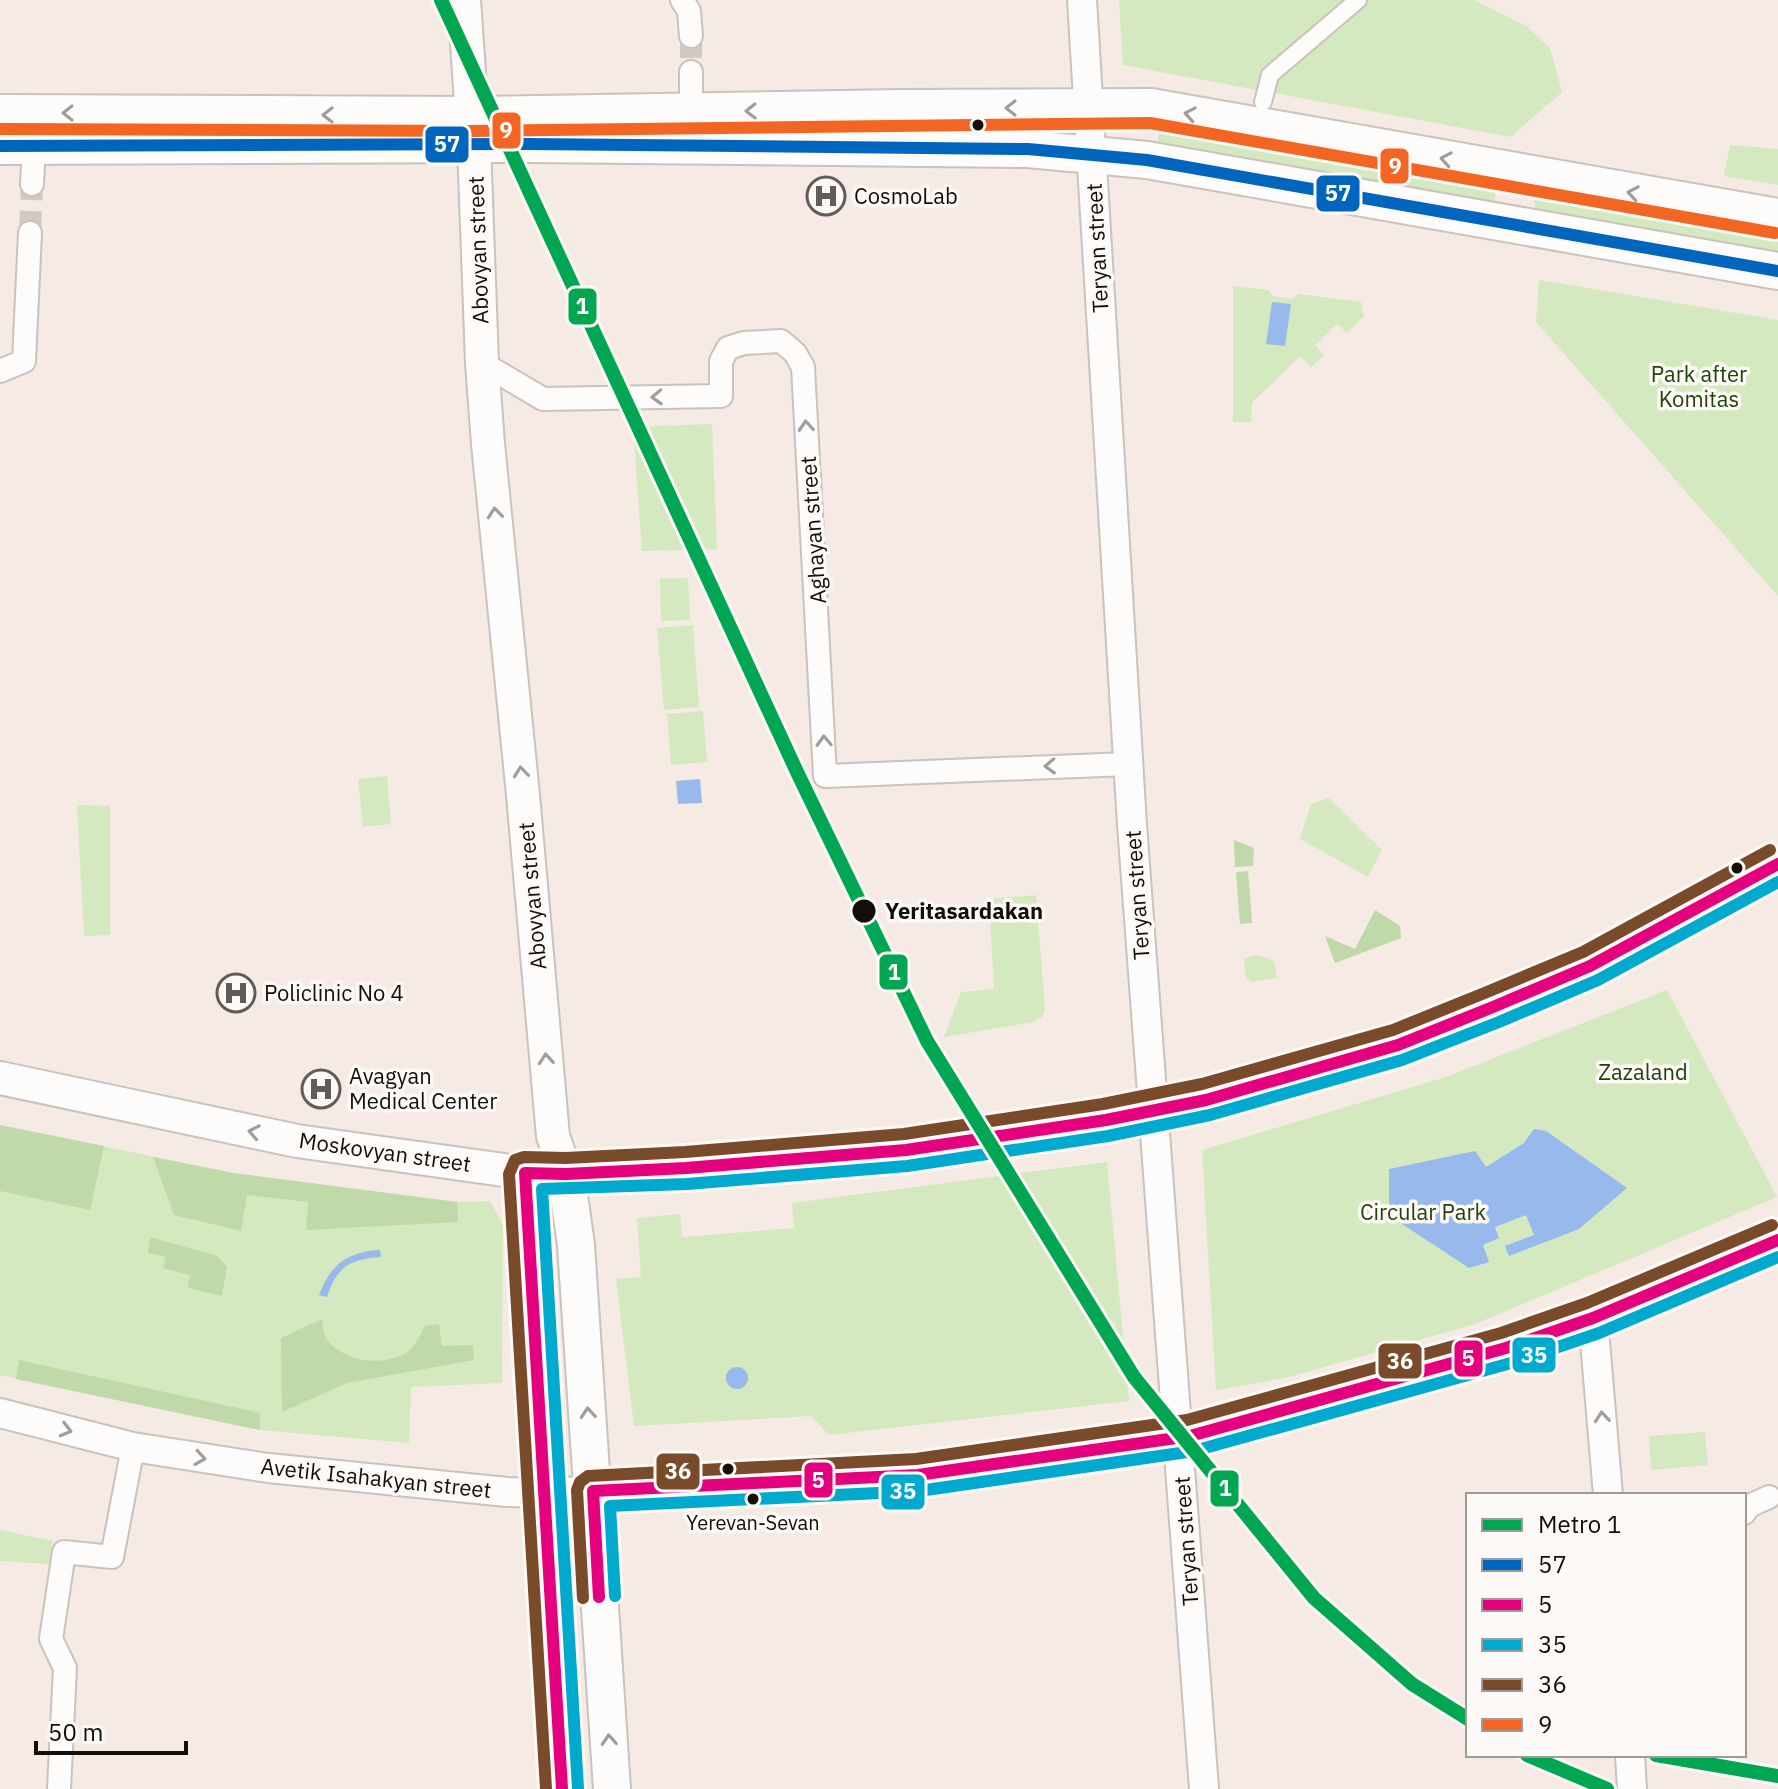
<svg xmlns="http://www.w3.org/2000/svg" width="1778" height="1789" font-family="'IBM Plex Sans',sans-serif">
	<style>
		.green { fill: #d4e9bf }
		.forest { fill: #c0d9a9 }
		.water { fill: #97b9ec }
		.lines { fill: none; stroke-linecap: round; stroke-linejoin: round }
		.minor-tunnel { stroke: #d3c9c3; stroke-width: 22; stroke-dasharray: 22 11; stroke-linecap: butt }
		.pedestrian-casing { stroke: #cac2bd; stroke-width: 20 }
		.minor-casing { stroke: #cac2bd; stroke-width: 26 }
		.tertiary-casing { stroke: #cac2bd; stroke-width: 32 }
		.secondary-casing { stroke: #cac2bd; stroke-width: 36 }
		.primary-casing { stroke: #cac2bd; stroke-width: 40 }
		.pedestrian { stroke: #fefcfb; stroke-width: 16 }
		.minor { stroke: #fefcfb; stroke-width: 22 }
		.tertiary { stroke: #fefcfb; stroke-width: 28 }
		.secondary { stroke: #fefcfb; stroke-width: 32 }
		.primary { stroke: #fefcfb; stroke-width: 36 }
		.bus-1-casing { stroke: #fdf9f7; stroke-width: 18 }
		.bus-2-casing { stroke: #fdf9f7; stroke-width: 18 }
		.bus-3-casing { stroke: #fdf9f7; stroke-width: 18 }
		.bus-4-casing { stroke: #fdf9f7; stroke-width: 18 }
		.bus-5-casing { stroke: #fdf9f7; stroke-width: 18 }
		.bus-1 { stroke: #0065bd; stroke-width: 12 }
		.bus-2 { stroke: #e5007d; stroke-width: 12 }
		.bus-3 { stroke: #00a9ce; stroke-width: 12 }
		.bus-4 { stroke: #7a4b2a; stroke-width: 12 }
		.bus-5 { stroke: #f26522; stroke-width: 12 }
		.metro-1-casing { stroke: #fdf9f7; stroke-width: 20 }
		.metro-1 { stroke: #00a651; stroke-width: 14 }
		.oneway { stroke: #a09d9b }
		.bus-dot { fill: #140e0a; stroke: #fdf9f7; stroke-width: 3 }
		.labels { text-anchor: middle; stroke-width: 7; stroke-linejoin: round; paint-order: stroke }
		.bus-label { font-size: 20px; fill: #140e0a; stroke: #fdf9f7 }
		.poi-label { font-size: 22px; fill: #140e0a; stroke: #fdf9f7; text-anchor: start }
		.street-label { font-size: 22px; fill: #140e0a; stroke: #fdf9f7 }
		.park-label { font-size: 22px; fill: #214309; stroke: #fdf9f7 }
		.stop-label { font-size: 22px; font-weight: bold; fill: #140e0a; stroke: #fdf9f7; text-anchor: start }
		.line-badge { stroke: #fdf9f7; stroke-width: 3 }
		.badge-label { font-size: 22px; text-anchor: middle; font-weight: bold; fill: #fff }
	</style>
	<rect width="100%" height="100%" fill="#f5eae4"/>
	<g class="green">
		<path d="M1119 0H1474L1526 26 1550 48 1562 92 1511 137 1123 65Z"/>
		<path d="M1170 127 1493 185 1496 196 1492 203 1159 146 1158 136 1160 131Z"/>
		<path d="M1730 145 1778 149V185L1724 176Z"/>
		<path d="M1541 193 1778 232V255L1537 212 1534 201Z"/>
		<path d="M1539 280 1778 320V596L1536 322Z"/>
		<path d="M1233 286 1268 290 1273 296 1292 299 1299 294 1361 302 1364 316 1347 333 1337 324 1315 345 1324 355 1311 367 1300 356 1252 403 1251 422H1233Z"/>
		<path d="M712 424 717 549 642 551 633 427Z"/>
		<path d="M688 578 690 620 661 621 660 579Z"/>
		<path d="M693 625 699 707 664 710 657 628Z"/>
		<path d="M703 711 707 762 671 765 667 714Z"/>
		<path d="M387 776 391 824 363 827 358 779Z"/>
		<path d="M1329 798 1382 850 1368 877 1300 839 1311 804Z"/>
		<path d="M77 805 110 806V935L84 936Z"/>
		<path d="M1036 895 1045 1008 1042 1017 1034 1022 944 1037 961 992 994 989 989 899Z"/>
		<path d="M1259 955 1274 961 1277 978 1252 982 1246 978 1244 958Z"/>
		<path d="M1667 990 1777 1197 1475 1324 1285 1378 1216 1390 1202 1150 1446 1077Z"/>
		<path d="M0 1125 233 1173 457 1202 490 1201 503 1225 502 1383 411 1387 409 1443 260 1430 0 1375Z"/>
		<path d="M1107 1162 1129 1401 829 1435 811 1416 634 1426 616 1279 641 1277 637 1218 680 1214 682 1237 794 1228 792 1203Z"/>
		<path d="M1705 1432 1708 1465 1651 1470 1649 1436Z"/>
		<path d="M0 1530 53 1541 49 1564 0 1561Z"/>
	</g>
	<g class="forest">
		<path d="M1234 840 1254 848 1253 866 1235 867Z"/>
		<path d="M1248 871 1252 923 1240 924 1236 872Z"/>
		<path d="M1375 910 1400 926 1401 938 1335 963 1325 936 1355 949Z"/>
		<path d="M0 1125 104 1146 90 1210 0 1191Z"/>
		<path d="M153 1157 233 1173 457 1202 458 1222 306 1230 308 1202 247 1195 241 1231 174 1215Z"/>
		<path d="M150 1237 217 1256 227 1267 222 1296 188 1288 190 1275 163 1268 166 1257 148 1253Z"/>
		<path d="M322 1319C323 1325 323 1333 326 1338 342 1363 391 1369 412 1348 417 1342 421 1333 425 1326L439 1324 442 1346 473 1345 474 1360 347 1383 282 1412 281 1338Z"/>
		<path d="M19 1360 260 1413V1430L16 1379Z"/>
	</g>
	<g class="water">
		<path d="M1272 302 1291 304 1285 346 1266 344Z"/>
		<path d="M700 779 702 803 678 804 676 781Z"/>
		<path d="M1534 1129 1546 1131 1627 1188 1579 1229 1509 1256 1505 1246 1534 1235 1526 1215 1495 1227 1499 1238 1483 1245 1489 1262 1469 1268 1396 1220 1389 1202V1169L1475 1151 1486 1167 1524 1143Z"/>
		<path d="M380 1250 381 1257C349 1259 337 1267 327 1297L319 1295C330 1265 348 1251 380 1250Z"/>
		<circle cx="737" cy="1378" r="11"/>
	</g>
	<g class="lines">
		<g class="minor-tunnel">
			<path d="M691 36V72"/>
			<path d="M30 233 32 184"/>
		</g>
		<defs>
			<path id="pedestrian" d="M1263 102 1270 75 1358 0"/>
			<g id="minor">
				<path d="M682 0 689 11 691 36"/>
				<path d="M691 72V112"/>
				<path d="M32 184 34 146"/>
				<path d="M482 363 543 399 721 396V361L728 348 744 343 781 341 795 353 803 367 825 776 1128 764"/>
				<path d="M0 371 24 361 30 233"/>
				<path d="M1744 1513 1749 1506 1769 1497"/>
				<path d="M59 1789 65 1668 51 1639 64 1552 112 1557 133 1447"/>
			</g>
			<g id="tertiary">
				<path d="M1082 0 1132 825 1204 1789"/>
				<path d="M1593 1318 1608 1495"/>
				<path d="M0 1413 133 1447 268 1468 507 1492 543 1493 918 1475 1190 1436 1405 1378 1506 1348 1593 1318 1778 1240"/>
				<path d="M1630 1755 1632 1789"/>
			</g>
			<g id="secondary">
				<path d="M464 0 474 145 482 363 488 444 523 795 553 1136 566 1174"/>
				<path d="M0 1078 297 1141 525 1173 566 1174 686 1168 926 1148 1168 1109 1295 1076 1398 1045 1590 966 1778 864"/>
			</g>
			<g id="primary">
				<path d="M0 113 472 115 901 108 1151 107 1778 217"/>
				<path d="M0 146 528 144 1028 149 1147 160 1778 271"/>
				<path d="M525 1173 562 1789"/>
				<path d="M566 1174 576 1245 612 1789"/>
			</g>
		</defs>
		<use href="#pedestrian" class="pedestrian-casing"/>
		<use href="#minor" class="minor-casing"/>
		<use href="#tertiary" class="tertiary-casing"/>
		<use href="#secondary" class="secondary-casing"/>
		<use href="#primary" class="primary-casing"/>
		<use href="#pedestrian" class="pedestrian"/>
		<use href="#minor" class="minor"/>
		<use href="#tertiary" class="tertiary"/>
		<use href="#secondary" class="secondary"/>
		<use href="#primary" class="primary"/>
		<defs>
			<path id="bus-1" d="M0 146 528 144 1028 149 1147 160 1778 271"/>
			<g id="bus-2">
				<path d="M599 1597 593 1491 918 1475 1190 1436 1506 1348 1593 1318 1778 1240"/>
				<path d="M562 1789 525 1173 566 1174 686 1168 906 1150 1106 1120 1206 1100 1398 1045 1493 1007 1590 966 1778 864"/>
			</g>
			<g id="bus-3">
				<path d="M615 1596 610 1506 919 1491 1194 1451 1511 1363 1599 1333 1778 1257"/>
				<path d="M578 1788 542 1189 687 1184 907 1166 1108 1136 1210 1115 1402 1060 1499 1022 1598 980 1778 882"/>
			</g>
			<g id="bus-4">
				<path d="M583 1598 577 1490 580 1482 588 1476 916 1459 1187 1420 1501 1333 1587 1303 1772 1225"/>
				<path d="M546 1789 509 1174 515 1160 524 1157 566 1158 685 1152 904 1134 1103 1104 1202 1084 1393 1030 1487 992 1583 952 1770 850"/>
			</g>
			<path id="bus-5" d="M0 129 472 131 1150 123 1775 233"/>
		</defs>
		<use href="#bus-1" class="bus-1-casing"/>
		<use href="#bus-2" class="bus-2-casing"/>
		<use href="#bus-3" class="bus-3-casing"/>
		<use href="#bus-4" class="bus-4-casing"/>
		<use href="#bus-5" class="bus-5-casing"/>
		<use href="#bus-1" class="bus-1"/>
		<use href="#bus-2" class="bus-2"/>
		<use href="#bus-3" class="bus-3"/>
		<use href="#bus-4" class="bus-4"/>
		<use href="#bus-5" class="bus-5"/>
		<defs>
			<g id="metro-1">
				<path d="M441 0 797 772 927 1041 1134 1377 1314 1598 1412 1684 1468 1719"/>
				<path d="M1527 1755 1607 1789"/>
				<path d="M1656 1755 1778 1776"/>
			</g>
		</defs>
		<use href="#metro-1" class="metro-1-casing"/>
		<use href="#metro-1" class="metro-1"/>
	</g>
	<defs><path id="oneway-chevron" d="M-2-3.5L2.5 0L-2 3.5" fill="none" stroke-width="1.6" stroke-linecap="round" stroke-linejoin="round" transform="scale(2)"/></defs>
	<g class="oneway">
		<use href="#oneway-chevron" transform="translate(1011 108) rotate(180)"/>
		<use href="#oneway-chevron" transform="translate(751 111) rotate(179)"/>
		<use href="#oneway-chevron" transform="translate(68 113) rotate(-180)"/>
		<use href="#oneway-chevron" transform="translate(1190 114) rotate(-170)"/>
		<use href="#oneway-chevron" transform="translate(328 115) rotate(-180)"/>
		<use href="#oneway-chevron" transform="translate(1446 159) rotate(-170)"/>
		<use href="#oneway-chevron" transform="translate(1633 193) rotate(-170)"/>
		<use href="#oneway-chevron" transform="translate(657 397) rotate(178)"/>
		<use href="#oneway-chevron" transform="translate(806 426) rotate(-94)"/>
		<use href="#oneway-chevron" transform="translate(495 513) rotate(-96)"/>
		<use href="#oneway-chevron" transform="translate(824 741) rotate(-92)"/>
		<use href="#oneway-chevron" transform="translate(1050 766) rotate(178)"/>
		<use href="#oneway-chevron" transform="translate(521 772) rotate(-96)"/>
		<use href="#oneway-chevron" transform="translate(546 1059) rotate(-95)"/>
		<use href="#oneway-chevron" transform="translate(254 1132) rotate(-169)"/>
		<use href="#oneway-chevron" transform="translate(588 1413) rotate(-94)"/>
		<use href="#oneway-chevron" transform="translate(1602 1417) rotate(-95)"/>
		<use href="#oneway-chevron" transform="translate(66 1430) rotate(14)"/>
		<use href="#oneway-chevron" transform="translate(200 1458) rotate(9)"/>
		<use href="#oneway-chevron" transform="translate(609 1740) rotate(-94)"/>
	</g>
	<defs>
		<symbol id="hospital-ring" viewBox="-11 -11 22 22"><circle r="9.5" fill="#fdf9f7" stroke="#635b56" stroke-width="1.5"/><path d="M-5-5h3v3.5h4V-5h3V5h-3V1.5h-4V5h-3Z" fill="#635b56"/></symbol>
	</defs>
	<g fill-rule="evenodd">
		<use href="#hospital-ring" x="804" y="174" width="44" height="44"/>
		<use href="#hospital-ring" x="214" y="971" width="44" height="44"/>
		<use href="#hospital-ring" x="299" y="1067" width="44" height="44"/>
	</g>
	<g class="bus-dot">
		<circle cx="978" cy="125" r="7"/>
		<circle cx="1737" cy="868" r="7"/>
		<circle cx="864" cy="911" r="13"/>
		<circle cx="728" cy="1469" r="7"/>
		<circle cx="753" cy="1499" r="7"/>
	</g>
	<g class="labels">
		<g class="bus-label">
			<text x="753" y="1530">Yerevan-Sevan</text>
		</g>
		<g class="poi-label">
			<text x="854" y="204">CosmoLab</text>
			<text x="264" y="1001">Policlinic No 4</text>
			<text x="349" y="1084">Avagyan<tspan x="349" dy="25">Medical Center</tspan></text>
		</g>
		<g class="street-label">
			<text transform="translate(1097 248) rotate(-93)" y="8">Teryan street</text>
			<text transform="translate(478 250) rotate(-92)" y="8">Abovyan street</text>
			<text transform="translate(813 530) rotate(-94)" y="8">Aghayan street</text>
			<text transform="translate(1137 895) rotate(-94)" y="8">Teryan street</text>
			<text transform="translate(532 896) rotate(-95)" y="8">Abovyan street</text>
			<text transform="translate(385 1152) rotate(8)" y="8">Moskovyan street</text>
			<text transform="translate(376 1478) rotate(6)" y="8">Avetik Isahakyan street</text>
			<text transform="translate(1186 1541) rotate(-94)" y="8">Teryan street</text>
		</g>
		<g class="park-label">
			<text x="1699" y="382">Park after<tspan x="1699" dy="25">Komitas</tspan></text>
			<text x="1643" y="1080">Zazaland</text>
			<text x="1423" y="1220">Circular Park</text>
		</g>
		<g class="stop-label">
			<text x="885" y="919">Yeritasardakan</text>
		</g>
	</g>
	<g class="line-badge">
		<rect x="491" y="111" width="31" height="39" rx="8" fill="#f26522"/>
		<rect x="424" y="125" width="46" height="39" rx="8" fill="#0065bd"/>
		<rect x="1379" y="147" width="31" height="38" rx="8" fill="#f26522"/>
		<rect x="1315" y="174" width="46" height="39" rx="8" fill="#0065bd"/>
		<rect x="567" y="287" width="31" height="39" rx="8" fill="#00a651"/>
		<rect x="878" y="953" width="31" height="38" rx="8" fill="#00a651"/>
		<rect x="1511" y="1336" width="46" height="38" rx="8" fill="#00a9ce"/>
		<rect x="1453" y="1339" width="31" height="39" rx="8" fill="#e5007d"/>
		<rect x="1377" y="1342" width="46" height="38" rx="8" fill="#7a4b2a"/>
		<rect x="655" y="1452" width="46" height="39" rx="8" fill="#7a4b2a"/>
		<rect x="803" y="1461" width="31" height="38" rx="8" fill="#e5007d"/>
		<rect x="1209" y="1469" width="31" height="39" rx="8" fill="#00a651"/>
		<rect x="880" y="1473" width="46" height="38" rx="8" fill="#00a9ce"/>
	</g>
	<g class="badge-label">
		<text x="506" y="138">9</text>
		<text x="447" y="152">57</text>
		<text x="1395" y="174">9</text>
		<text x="1338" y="201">57</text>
		<text x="582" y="314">1</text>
		<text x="894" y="980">1</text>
		<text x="1534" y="1363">35</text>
		<text x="1468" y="1366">5</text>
		<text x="1400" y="1369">36</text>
		<text x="678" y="1479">36</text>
		<text x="818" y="1488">5</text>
		<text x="1225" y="1496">1</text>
		<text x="903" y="1499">35</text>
	</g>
	<rect x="1466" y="1493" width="280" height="264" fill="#fdf9f7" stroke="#a09b98" stroke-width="2"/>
	<rect x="1482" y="1519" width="40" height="12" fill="#00a651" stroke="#a09b98" stroke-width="2"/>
	<text x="1538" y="1533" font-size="24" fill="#140e0a">Metro 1</text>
	<rect x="1482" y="1559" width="40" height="12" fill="#0065bd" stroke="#a09b98" stroke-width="2"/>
	<text x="1538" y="1573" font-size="24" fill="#140e0a">57</text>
	<rect x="1482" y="1599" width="40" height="12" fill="#e5007d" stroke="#a09b98" stroke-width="2"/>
	<text x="1538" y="1613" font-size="24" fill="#140e0a">5</text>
	<rect x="1482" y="1639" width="40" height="12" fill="#00a9ce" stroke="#a09b98" stroke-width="2"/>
	<text x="1538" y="1653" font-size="24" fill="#140e0a">35</text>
	<rect x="1482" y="1679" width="40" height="12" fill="#7a4b2a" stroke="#a09b98" stroke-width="2"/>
	<text x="1538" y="1693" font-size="24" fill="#140e0a">36</text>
	<rect x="1482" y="1719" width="40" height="12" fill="#f26522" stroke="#a09b98" stroke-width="2"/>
	<text x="1538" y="1733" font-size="24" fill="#140e0a">9</text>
	<path d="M36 1741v12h150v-12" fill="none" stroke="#140e0a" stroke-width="4"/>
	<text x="48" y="1741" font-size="24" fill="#140e0a" stroke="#fdf9f7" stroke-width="6" paint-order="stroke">50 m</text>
</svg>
